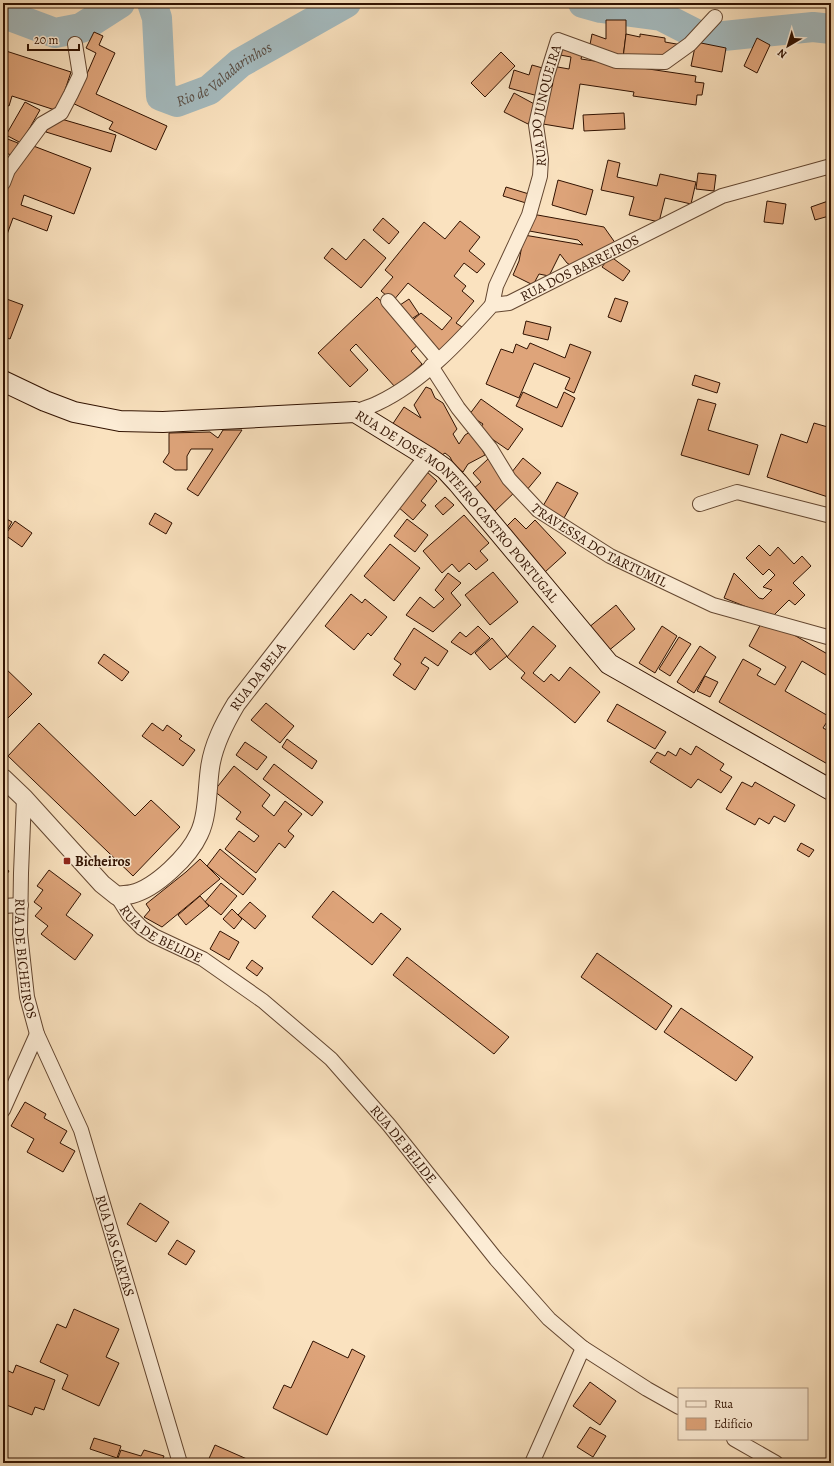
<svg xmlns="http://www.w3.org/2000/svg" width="834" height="1466" font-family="Alegreya,serif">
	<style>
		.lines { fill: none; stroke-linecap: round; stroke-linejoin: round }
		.river { stroke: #a4babe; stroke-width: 30 }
		.building { fill: #dea47a; stroke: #311201 }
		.minor-casing { stroke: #634630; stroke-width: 16 }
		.tertiary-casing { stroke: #634630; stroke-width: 20 }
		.secondary-casing { stroke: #311201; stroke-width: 22 }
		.minor { stroke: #fcecd5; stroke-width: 14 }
		.tertiary { stroke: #fcecd5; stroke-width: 18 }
		.secondary { stroke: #fcecd5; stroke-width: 20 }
		.poi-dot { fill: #8f2418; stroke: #fcecd5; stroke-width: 1.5 }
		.labels { text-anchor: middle; stroke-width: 3; stroke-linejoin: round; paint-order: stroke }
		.street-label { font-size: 14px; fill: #311201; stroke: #fcecd5 }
		.poi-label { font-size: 14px; font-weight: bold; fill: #311201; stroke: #fcecd5; text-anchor: start }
		.water-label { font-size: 15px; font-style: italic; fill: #594d43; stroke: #fcecd5 }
	</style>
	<rect width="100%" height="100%" fill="#fae2bf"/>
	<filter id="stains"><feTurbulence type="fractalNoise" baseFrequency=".005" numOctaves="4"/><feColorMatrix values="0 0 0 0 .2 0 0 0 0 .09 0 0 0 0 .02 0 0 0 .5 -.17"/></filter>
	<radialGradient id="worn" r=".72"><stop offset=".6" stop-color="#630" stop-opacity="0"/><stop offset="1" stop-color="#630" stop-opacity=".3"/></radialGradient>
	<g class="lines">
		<g class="river">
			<path id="s1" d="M152 3 157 18 161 96 177 102 209 90 240 63 346 3"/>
			<path d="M583 3 601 8 661 16 704 38 813 27 831 29"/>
			<path d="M3 12 15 18 55 33 81 28 120 3"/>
		</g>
	</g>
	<g class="building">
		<path d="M606 20H626V34L623 58 589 50 592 34 606 39Z"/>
		<path d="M94 32 103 36 99 45 115 53 96 94 167 126 156 150 109 129 113 122 68 101 83 83 96 53 86 48Z"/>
		<path d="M626 34 640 37V34L665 38V42L682 45 656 60 623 58Z"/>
		<path d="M757 38 770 45 757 73 744 66Z"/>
		<path d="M696 42 726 48 722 72 691 66Z"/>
		<path d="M561 48 583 51 581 59 696 76 695 82 704 83 702 95H697L696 105 633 96 634 92 580 84 573 129 543 124 552 66 569 69 571 57 560 55Z"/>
		<path d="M3 50 71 72 58 111 12 96 9 106 3 104 4 71Z"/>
		<path d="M501 52 515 66 485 97 471 83Z"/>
		<path d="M532 65 546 69 538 96 509 88 514 70 529 75Z"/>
		<path d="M514 93 538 106 528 124 504 112Z"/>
		<path d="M25 102 40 110 21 143 6 135Z"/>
		<path d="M624 113 625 129 584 131 583 115Z"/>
		<path d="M51 116 116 135 111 152 46 132Z"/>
		<path d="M5 138 18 143 14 156 3 152V145Z"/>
		<path d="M23 142 91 168 74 214 24 195 21 205 52 216 47 231 13 218 5 240H3V195Z"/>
		<path d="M608 160 620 163 617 177 657 186 660 174 696 182 691 204 665 198 659 222 629 215 634 197 601 190Z"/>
		<path d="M698 173 716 175 714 191 696 189Z"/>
		<path d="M558 180 593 190 586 215 552 205Z"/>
		<path d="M506 187 529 194 526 203 503 196Z"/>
		<path d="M831 200V221L829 216 815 220 811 207Z"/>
		<path d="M767 201 786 204 783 224 764 222Z"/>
		<path d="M532 214 604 227 616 244 572 266 567 263 560 254 549 276 539 274 533 285 513 275 519 261 524 235 583 245 578 240 524 230Z"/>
		<path d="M383 218 399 232 389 244 373 230Z"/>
		<path d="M460 221 480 237 469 251 485 264 477 273 464 263 454 276 466 286 462 291 474 301 456 323 462 327 435 356 408 324 421 313 442 330 452 318 408 283 393 301 381 291 393 277 385 270 424 222 445 239Z"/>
		<path d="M364 239 386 258 361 288 324 258 332 248 346 260Z"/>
		<path d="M610 256 630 271 623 281 602 267Z"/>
		<path d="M377 297 420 343 411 351 422 364 396 388 356 344 350 350 368 370 350 387 318 353Z"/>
		<path d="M4 298 23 305 10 339 3 336Z"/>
		<path d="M615 298 628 302 621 322 608 317Z"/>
		<path d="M409 299 419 314 407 322 397 307Z"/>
		<path d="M526 321 551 327 548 340 523 334Z"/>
		<path d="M530 343 565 358 570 344 591 352 574 393 565 389 570 378 534 363 519 398 486 384 501 349 513 353 516 344 527 349Z"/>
		<path d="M695 375 720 383 717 393 692 385Z"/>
		<path d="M426 387 431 389 435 398 443 403 457 429 453 434 459 444 465 435 470 432 474 434 485 455 468 464 463 472 455 467 450 457 445 453 439 457 392 425 404 407 421 418 414 405Z"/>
		<path d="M523 392 557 408 564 392 575 398 562 427 516 406Z"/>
		<path d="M481 399 523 429 508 450 479 430 483 424 469 415Z"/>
		<path d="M698 399 716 404 708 430 758 445 749 475 681 455Z"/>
		<path d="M814 423 831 428V498L767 477 781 434 807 443Z"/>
		<path d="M223 430H242L198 496 187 489 213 449H191L187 456V470H175L163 462 169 453V433L210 432 218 438Z"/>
		<path d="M523 458 541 473 526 491 508 477Z"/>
		<path d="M488 459 517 490 494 512 472 490 481 482 473 473Z"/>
		<path d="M426 471 437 481 421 501 426 505 413 520 397 506Z"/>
		<path d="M557 482 578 493 564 518 543 506Z"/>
		<path d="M445 497 454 505 443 515 435 506Z"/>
		<path d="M155 513 172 523 166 534 149 524Z"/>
		<path d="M464 515 489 543 480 551 488 560 476 570 469 563 459 572 452 564 442 573 423 551Z"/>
		<path d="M3 517 12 522 6 532 3 531Z"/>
		<path d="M515 518 526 529 535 520 566 553 545 572 505 528Z"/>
		<path d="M407 519 428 535 415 552 394 536Z"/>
		<path d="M15 521 32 533 22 547 5 535Z"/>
		<path d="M390 544 420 568 394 601 364 576Z"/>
		<path d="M759 545 770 556 778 547 794 564 802 556 811 566 793 583 805 595 795 605 789 600 772 617 724 598 734 573 759 598 763 599 772 590 763 587 775 575 769 569 763 575 746 558Z"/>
		<path d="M493 572 518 602 490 625 465 595Z"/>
		<path d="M448 573 461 583 451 593 461 605 433 632 406 615 420 597 434 608 444 599 435 590Z"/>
		<path d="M351 594 362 603 365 599 387 617 371 636 368 633 354 650 325 626Z"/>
		<path d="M616 605 635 629 607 652 588 628Z"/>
		<path d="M764 618 831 656V678L802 661 785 691 830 717 823 728 831 732V766L719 702 743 659 761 669 757 675 775 685 786 667 749 646Z"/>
		<path d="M478 626 490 638 471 655 451 642 460 632 466 637Z"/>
		<path d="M533 626 556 646 533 673 544 682 551 674 559 681 570 667 600 692 575 723 521 678 525 673 507 657Z"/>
		<path d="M662 626 677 636 655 673 639 663Z"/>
		<path d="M414 628 448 651 438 666 425 657 421 663 429 668 415 690 393 675 401 664 394 659Z"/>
		<path d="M679 637 691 644 670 676 659 669Z"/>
		<path d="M492 638 507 656 490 670 475 653Z"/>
		<path d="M700 646 716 657 694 693 677 682Z"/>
		<path d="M104 654 129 672 122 681 98 663Z"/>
		<path d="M3 666 32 694 3 723Z"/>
		<path d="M705 676 718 682 710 697 697 691Z"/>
		<path d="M266 703 294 726 280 743 251 720Z"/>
		<path d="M617 704 666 732 655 749 607 721Z"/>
		<path d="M39 723 135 816 151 800 180 827 133 876 8 756Z"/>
		<path d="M152 723 163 731 167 725 182 736 179 739 195 750 183 766 142 736Z"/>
		<path d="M287 739 317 761 312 769 282 747Z"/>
		<path d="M245 742 267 757 257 770 236 755Z"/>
		<path d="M696 746 724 764 720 770 732 777 721 793 698 779 691 788 650 762 657 752 665 756 668 751 676 756 680 748 691 755Z"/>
		<path d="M274 764 323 802 312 816 263 779Z"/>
		<path d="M234 766 270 795 262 806 274 816 285 801 302 814 288 831 294 836 285 848 279 843 256 873 225 849 239 831 254 842 259 836 236 819 241 812 214 791Z"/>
		<path d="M742 782 752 787 755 782 795 805 785 822 774 816 769 824 759 818 755 825 726 809Z"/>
		<path d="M801 843 814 850 809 857 797 850Z"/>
		<path d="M220 849 256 879 243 895 207 866Z"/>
		<path d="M200 859 220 879 162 927 144 917 150 910 146 904 186 872Z"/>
		<path d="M3 866 9 871 3 880Z"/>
		<path d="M49 870 81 894 66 915 93 935 75 960 41 934 48 926 35 916 42 908 34 902 43 890 37 886Z"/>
		<path d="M221 883 237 896 221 915 205 902Z"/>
		<path d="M333 891 373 923 381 913 401 929 372 965 312 917Z"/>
		<path d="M200 896 209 906 186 925 178 915Z"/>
		<path d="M250 902 266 916 255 929 238 915Z"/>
		<path d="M232 909 242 919 234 929 223 919Z"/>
		<path d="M220 931 239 942 229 960 210 949Z"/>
		<path d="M597 953 672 1006 656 1030 581 977Z"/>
		<path d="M407 957 509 1037 494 1054 393 975Z"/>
		<path d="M252 960 263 968 257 976 246 968Z"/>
		<path d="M681 1008 753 1057 736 1081 664 1032Z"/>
		<path d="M25 1102 46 1114 44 1118 67 1131 60 1143 75 1151 63 1172 27 1152 34 1139 11 1126Z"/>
		<path d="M140 1203 169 1222 156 1242 127 1224Z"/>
		<path d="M177 1240 195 1251 186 1265 168 1254Z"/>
		<path d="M74 1309 119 1329 106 1357 119 1363 99 1406 62 1389 68 1375 40 1362 57 1324 66 1328Z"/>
		<path d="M313 1341 348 1358 352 1349 365 1356 327 1435 273 1408 284 1385 291 1388Z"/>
		<path d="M16 1365 55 1380 44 1410 35 1407 32 1415 4 1404 5 1398 3 1397V1372L4 1369 13 1373Z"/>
		<path d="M590 1382 616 1401 600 1425 573 1406Z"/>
		<path d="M590 1427 606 1436 593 1457 577 1447Z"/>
		<path d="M94 1438 121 1446 117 1458 90 1449Z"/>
		<path d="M215 1445 256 1463H207Z"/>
		<path d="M121 1450 141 1456 144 1450 164 1456 161 1463H133L118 1458Z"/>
	</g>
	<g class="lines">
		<defs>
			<g id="minor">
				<path d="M3 183 8 170 42 124 61 113 71 94 80 75 75 44"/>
				<path d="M388 301 438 360"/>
				<path id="s2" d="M492 305 496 286 529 215 540 176 541 159 536 125 547 75 558 40 616 61 665 62 690 44 715 17"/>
				<path id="s3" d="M431 366 458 408 490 448 509 479 538 510 610 556 713 605 831 638"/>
				<path id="s4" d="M355 412C362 409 370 407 378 403 421 383 461 340 492 305L509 303 722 196 831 166"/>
				<path d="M700 504 737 492 831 516"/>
				<path id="s5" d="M24 798 21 873 20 933 27 997 37 1034 81 1130 180 1463"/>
				<path id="s6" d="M117 896 129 915 142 928 154 936 203 959 263 1001 331 1059 389 1125 496 1259 549 1319 583 1348 647 1389 679 1407"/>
				<path d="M3 906 21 905"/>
				<path d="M3 1110 37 1034"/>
				<path d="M734 1439 776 1463"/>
				<path d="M532 1463 583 1348"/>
			</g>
			<g id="tertiary">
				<path id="s7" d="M3 778 24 798 102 884 117 896C122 895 128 895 132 894 156 888 189 856 199 834 208 816 207 788 210 768 213 745 224 724 236 704L428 457"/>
			</g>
			<g id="secondary">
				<path id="s8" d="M3 381 45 401 74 412 120 421 163 422 355 412 428 457 445 469 458 483 609 664 831 790"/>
			</g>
		</defs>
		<use href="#minor" class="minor-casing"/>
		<use href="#tertiary" class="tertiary-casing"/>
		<use href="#secondary" class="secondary-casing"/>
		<use href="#minor" class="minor"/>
		<use href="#tertiary" class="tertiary"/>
		<use href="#secondary" class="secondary"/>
	</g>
	<rect class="poi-dot" x="63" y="857" width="8" height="8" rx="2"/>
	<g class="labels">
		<g class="street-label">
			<text dy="5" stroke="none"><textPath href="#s2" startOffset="210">RUA DO JUNQUEIRA</textPath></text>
			<text dy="5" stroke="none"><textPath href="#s4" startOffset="272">RUA DOS BARREIROS</textPath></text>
			<text dy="5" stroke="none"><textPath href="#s8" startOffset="500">RUA DE JOSÉ MONTEIRO CASTRO PORTUGAL</textPath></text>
			<text dy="5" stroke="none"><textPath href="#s3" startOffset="251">TRAVESSA DO TARTUMIL</textPath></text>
			<text dy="5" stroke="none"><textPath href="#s7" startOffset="443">RUA DA BELA</textPath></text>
			<text dy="5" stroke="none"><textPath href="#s6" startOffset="60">RUA DE BELIDE</textPath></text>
			<text dy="5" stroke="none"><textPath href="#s5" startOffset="161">RUA DE BICHEIROS</textPath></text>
			<text dy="5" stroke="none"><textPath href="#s6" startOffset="384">RUA DE BELIDE</textPath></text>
			<text dy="5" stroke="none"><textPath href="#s5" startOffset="464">RUA DAS CARTAS</textPath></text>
		</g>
		<g class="poi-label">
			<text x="75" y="866">Bicheiros</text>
		</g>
		<g class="water-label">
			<text dy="5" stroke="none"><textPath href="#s1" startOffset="166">Rio de Valadarinhos</textPath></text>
		</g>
	</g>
	<rect width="834" height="1466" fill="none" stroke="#fae2bf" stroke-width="16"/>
	<rect x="4" y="4" width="826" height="1458" fill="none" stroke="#311201" stroke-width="2"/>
	<rect x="8" y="8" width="818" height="1450" fill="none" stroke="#311201"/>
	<rect x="678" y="1388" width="130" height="52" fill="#fcecd5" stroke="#ab9580"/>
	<rect x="686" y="1401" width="20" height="6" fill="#fcecd5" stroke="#ab9580"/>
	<text x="714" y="1408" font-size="12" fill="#311201">Rua</text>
	<rect x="686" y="1418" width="20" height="12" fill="#dea47a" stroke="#ab9580"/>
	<text x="714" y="1428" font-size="12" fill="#311201">Edifício</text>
	<g transform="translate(788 46) rotate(218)" stroke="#fcecd5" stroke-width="3" paint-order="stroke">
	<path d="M0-3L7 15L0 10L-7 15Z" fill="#311201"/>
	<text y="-6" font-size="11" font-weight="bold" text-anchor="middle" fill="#311201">N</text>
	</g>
	<path d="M28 44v6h51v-6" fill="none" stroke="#311201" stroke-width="2"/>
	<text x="34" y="44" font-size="12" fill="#311201" stroke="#fcecd5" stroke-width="3" paint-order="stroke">20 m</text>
	<rect width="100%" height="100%" filter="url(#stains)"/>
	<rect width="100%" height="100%" fill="url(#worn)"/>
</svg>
